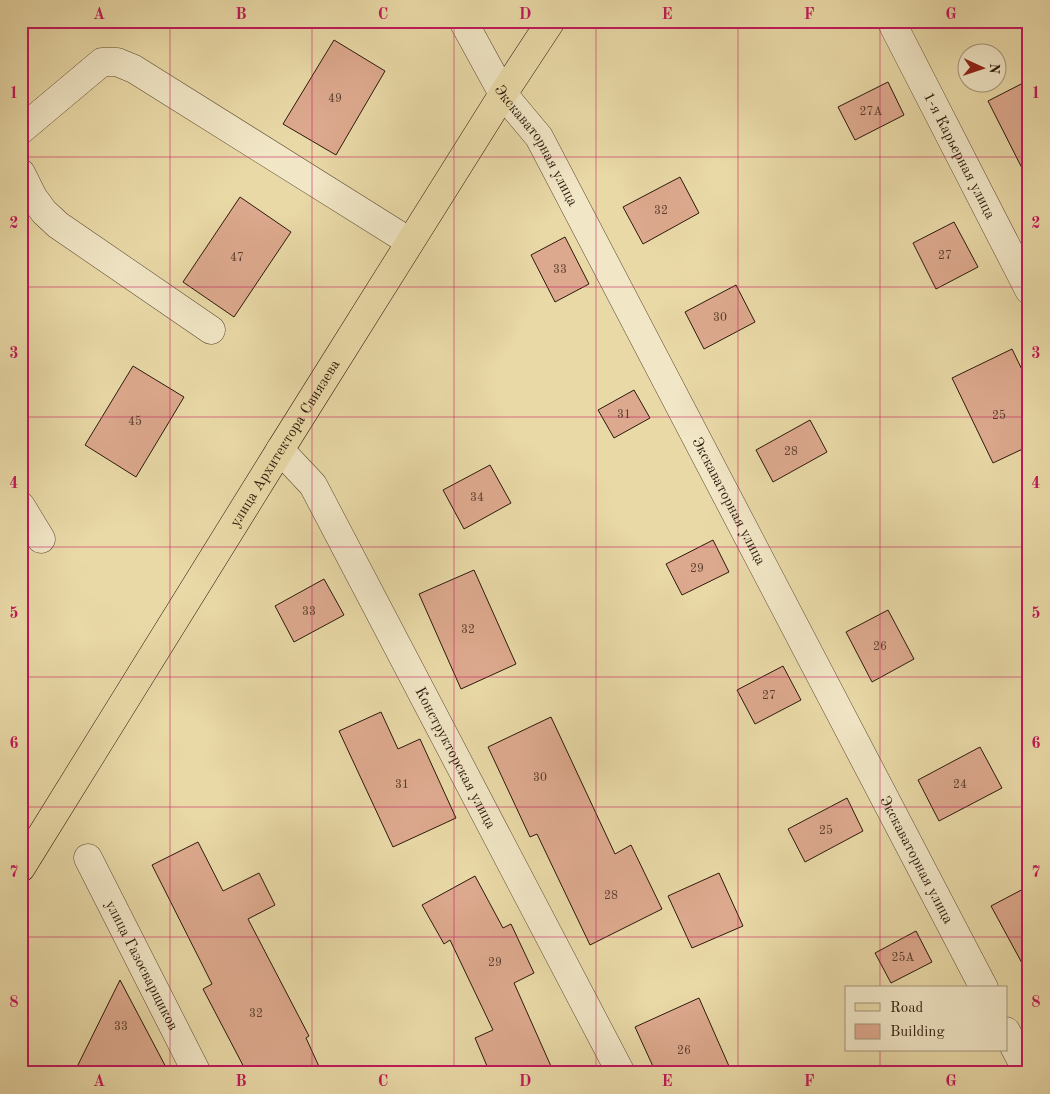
<svg xmlns="http://www.w3.org/2000/svg" width="1050" height="1094" font-family="'Old Standard TT',serif">
	<style>
		.building { fill: #dda98e; stroke: #2c190b }
		.lines { fill: none; stroke-linecap: round; stroke-linejoin: round }
		.minor-casing { stroke: #5b4932; stroke-width: 29 }
		.major-casing { stroke: #2c190b; stroke-width: 29 }
		.minor { stroke: #f1e6c6; stroke-width: 28 }
		.major { stroke: #e9d9a7; stroke-width: 28 }
		.grid { fill: none; stroke: #c2185b; stroke-width: 1; stroke-opacity: 0.55 }
		.labels { text-anchor: middle; stroke-width: 4.5; stroke-linejoin: round; paint-order: stroke }
		.number-label { font-size: 12px; fill: #583d2c }
		.street-label { font-size: 15px; fill: #2c190b; stroke: #f1e6c6 }
		.neatline { fill: none; stroke: #c2185b; stroke-width: 2 }
		.grid-label { font-size: 16px; text-anchor: middle; font-weight: bold; fill: #c2185b }
	</style>
	<rect width="100%" height="100%" fill="#e9d9a7"/>
	<filter id="stains"><feTurbulence type="fractalNoise" baseFrequency=".004" numOctaves="4"/><feColorMatrix values="0 0 0 0 .2 0 0 0 0 .09 0 0 0 0 .02 0 0 0 .5 -.17"/></filter>
	<radialGradient id="worn" r=".72"><stop offset=".6" stop-color="#630" stop-opacity="0"/><stop offset="1" stop-color="#630" stop-opacity=".3"/></radialGradient>
	<g class="building">
		<path d="M334 40 385 71 336 155 283 124Z"/>
		<path d="M1029 80V182L988 101Z"/>
		<path d="M888 82 904 115 855 140 838 107Z"/>
		<path d="M680 177 699 213 643 244 623 207Z"/>
		<path d="M240 197 291 232 234 317 183 282Z"/>
		<path d="M954 222 978 267 936 289 913 243Z"/>
		<path d="M565 237 589 284 555 302 531 255Z"/>
		<path d="M736 285 755 322 704 349 685 312Z"/>
		<path d="M1012 349 1029 384V446L993 463 952 378Z"/>
		<path d="M133 366 184 397 136 477 85 445Z"/>
		<path d="M634 390 650 418 614 438 598 410Z"/>
		<path d="M810 420 827 452 773 482 756 450Z"/>
		<path d="M490 465 511 503 464 529 443 490Z"/>
		<path d="M713 540 729 572 682 595 666 564Z"/>
		<path d="M474 570 516 664 461 689 419 594Z"/>
		<path d="M324 579 344 615 294 642 275 606Z"/>
		<path d="M888 610 914 659 872 682 846 632Z"/>
		<path d="M783 666 801 700 755 724 737 690Z"/>
		<path d="M381 712 398 749 420 739 456 818 393 847 339 731Z"/>
		<path d="M551 717 615 854 631 845 662 909 590 945 537 834 530 837 488 747Z"/>
		<path d="M980 747 1002 788 939 821 918 780Z"/>
		<path d="M847 798 863 831 805 862 788 829Z"/>
		<path d="M198 842 223 891 259 873 275 905 248 919 309 1036 306 1038 322 1073H247L203 989 212 984 152 865Z"/>
		<path d="M719 873 743 926 692 948 668 896Z"/>
		<path d="M475 876 503 928 511 924 534 973 514 983 554 1073H490L475 1038 493 1030 450 940 444 944 422 905Z"/>
		<path d="M1029 886V976L991 906Z"/>
		<path d="M916 931 932 962 891 983 875 953Z"/>
		<path d="M120 980 169 1073H74Z"/>
		<path d="M699 998 732 1073H656L635 1027Z"/>
	</g>
	<g class="lines">
		<defs>
			<g id="minor">
				<path id="s1" d="M463 21 503 94 539 137 984 988"/>
				<path id="s2" d="M891 21 1029 290"/>
				<path d="M21 130 102 62H117L134 69 410 242"/>
				<path d="M21 173 33 197 44 212 58 225 211 330"/>
				<path id="s3" d="M280 450 313 485 621 1073"/>
				<path d="M21 506 41 539"/>
				<path id="s4" d="M88 858 197 1073"/>
				<path d="M1006 1031 1028 1073"/>
			</g>
			<g id="major">
				<path id="s5" d="M21 868 280 450 503 94 551 21"/>
			</g>
		</defs>
		<use href="#minor" class="minor-casing"/>
		<use href="#major" class="major-casing"/>
		<use href="#minor" class="minor"/>
		<use href="#major" class="major"/>
	</g>
	<path class="grid" d="M170 21V1073M312 21V1073M454 21V1073M596 21V1073M738 21V1073M880 21V988M21 157H1029M21 287H1029M21 417H1029M21 547H1029M21 677H1029M21 807H1029M21 937H1029M880 1050V1073"/>
	<g class="labels">
		<g class="number-label">
			<text x="335" y="102">49</text>
			<text x="871" y="115">27А</text>
			<text x="661" y="214">32</text>
			<text x="945" y="259">27</text>
			<text x="237" y="261">47</text>
			<text x="560" y="273">33</text>
			<text x="720" y="321">30</text>
			<text x="624" y="418">31</text>
			<text x="999" y="419">25</text>
			<text x="135" y="425">45</text>
			<text x="791" y="455">28</text>
			<text x="477" y="501">34</text>
			<text x="697" y="572">29</text>
			<text x="309" y="615">33</text>
			<text x="468" y="633">32</text>
			<text x="880" y="650">26</text>
			<text x="769" y="699">27</text>
			<text x="540" y="781">30</text>
			<text x="402" y="788">31</text>
			<text x="960" y="788">24</text>
			<text x="826" y="834">25</text>
			<text x="611" y="899">28</text>
			<text x="903" y="961">25А</text>
			<text x="495" y="966">29</text>
			<text x="256" y="1017">32</text>
			<text x="121" y="1030">33</text>
			<text x="684" y="1054">26</text>
		</g>
		<g class="street-label">
			<text dy="5" stroke="none"><textPath href="#s1" startOffset="145">Экскаваторная улица</textPath></text>
			<text dy="5" stroke="none"><textPath href="#s2" startOffset="151">1-я Карьерная улица</textPath></text>
			<text dy="5" stroke="none"><textPath href="#s5" startOffset="500">улица Архитектора Свиязева</textPath></text>
			<text dy="5" stroke="none"><textPath href="#s1" startOffset="550">Экскаваторная улица</textPath></text>
			<text dy="5" stroke="none"><textPath href="#s3" startOffset="356">Конструкторская улица</textPath></text>
			<text dy="5" stroke="none"><textPath href="#s1" startOffset="955">Экскаваторная улица</textPath></text>
			<text dy="5" stroke="none"><textPath href="#s4" startOffset="120">улица Газосварщиков</textPath></text>
		</g>
	</g>
	<rect width="1050" height="1094" fill="none" stroke="#e9d9a7" stroke-width="55"/>
	<rect x="845" y="986" width="162" height="65" fill="#f1e6c6" stroke="#a2947b"/>
	<rect x="855" y="1003" width="25" height="8" fill="#e9d9a7" stroke="#a2947b"/>
	<text x="890" y="1012" font-size="15" fill="#2c190b">Road</text>
	<rect x="855" y="1024" width="25" height="15" fill="#dda98e" stroke="#a2947b"/>
	<text x="890" y="1036" font-size="15" fill="#2c190b">Building</text>
	<g transform="translate(982 68) rotate(93)"><circle r="24" fill="#f1e6c6" stroke="#a2947b"/>
	<path d="M0-4L9 19L0 12L-9 19Z" fill="#8f2418"/>
	<text y="-8" font-size="14" font-weight="bold" text-anchor="middle" fill="#2c190b">N</text>
	</g>
	<rect x="28" y="28" width="994" height="1038" class="neatline"/>
	<g class="grid-label">
		<text x="99" y="19">A</text>
		<text x="241" y="19">B</text>
		<text x="383" y="19">C</text>
		<text x="525" y="19">D</text>
		<text x="667" y="19">E</text>
		<text x="809" y="19">F</text>
		<text x="951" y="19">G</text>
		<text x="14" y="98">1</text>
		<text x="1036" y="98">1</text>
		<text x="14" y="228">2</text>
		<text x="1036" y="228">2</text>
		<text x="14" y="358">3</text>
		<text x="1036" y="358">3</text>
		<text x="14" y="488">4</text>
		<text x="1036" y="488">4</text>
		<text x="14" y="618">5</text>
		<text x="1036" y="618">5</text>
		<text x="14" y="748">6</text>
		<text x="1036" y="748">6</text>
		<text x="14" y="877">7</text>
		<text x="1036" y="877">7</text>
		<text x="14" y="1007">8</text>
		<text x="1036" y="1007">8</text>
		<text x="99" y="1086">A</text>
		<text x="241" y="1086">B</text>
		<text x="383" y="1086">C</text>
		<text x="525" y="1086">D</text>
		<text x="667" y="1086">E</text>
		<text x="809" y="1086">F</text>
		<text x="951" y="1086">G</text>
	</g>
	<rect width="100%" height="100%" filter="url(#stains)"/>
	<rect width="100%" height="100%" fill="url(#worn)"/>
</svg>
